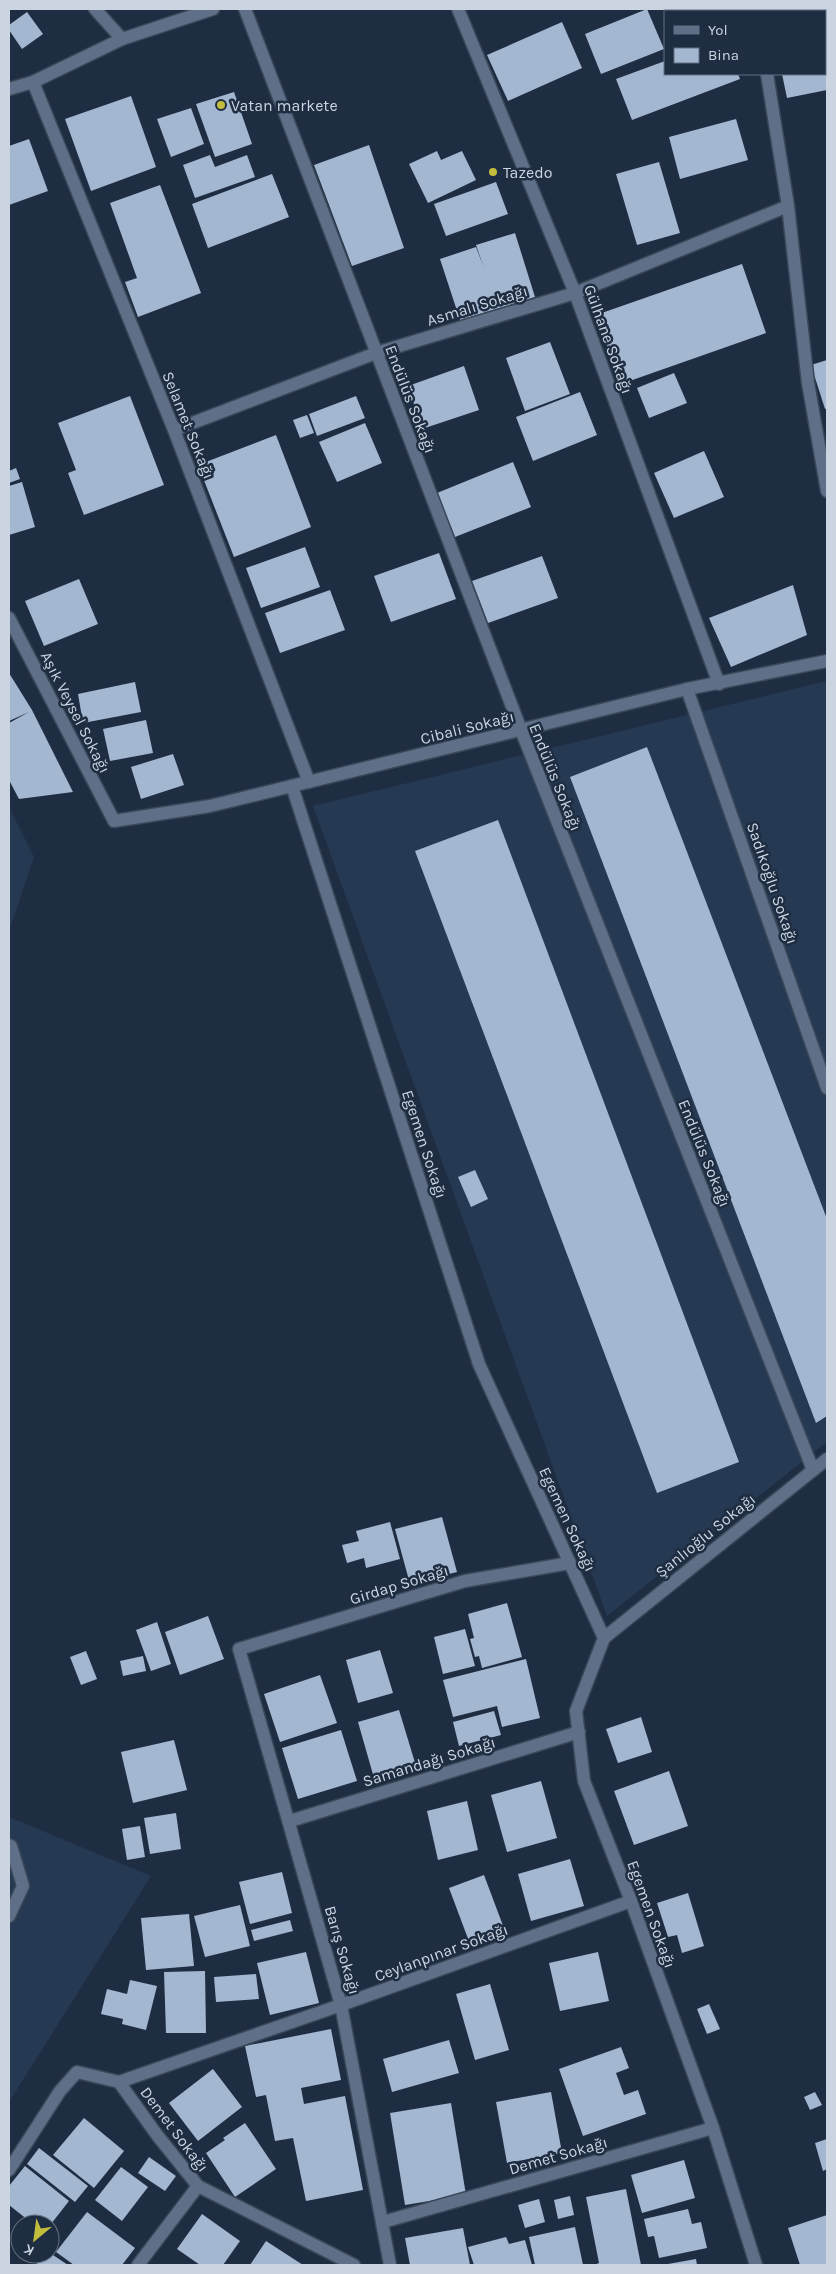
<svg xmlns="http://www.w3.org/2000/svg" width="836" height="2274" font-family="Karla,sans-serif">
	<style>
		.built { fill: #263952 }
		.building { fill: #a4b7d1 }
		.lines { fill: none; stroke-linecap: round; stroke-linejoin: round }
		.minor-casing { stroke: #3a4758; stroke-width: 15 }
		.minor { stroke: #5e6f87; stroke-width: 12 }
		.poi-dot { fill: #c3bd3e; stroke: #1e2d42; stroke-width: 2 }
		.labels { text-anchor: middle; stroke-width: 5; stroke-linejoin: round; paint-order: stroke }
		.poi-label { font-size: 16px; fill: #cbd5e2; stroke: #1e2d42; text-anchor: start }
		.street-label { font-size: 16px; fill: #cbd5e2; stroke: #1e2d42 }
	</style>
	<rect width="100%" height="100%" fill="#1e2d42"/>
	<g class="built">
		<path d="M827 681V1442L607 1616 313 806Z"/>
		<path d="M9 807 34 857 9 931Z"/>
		<path d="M9 1817 151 1876 9 2102Z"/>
	</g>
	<g class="building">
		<path d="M647 9 664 49 601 74 585 34Z"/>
		<path d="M768 9H826L827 30H825V11H768Z"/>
		<path d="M27 12 43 34 22 49 9 30V25Z"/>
		<path d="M562 22 582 68 508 101 487 55Z"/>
		<path d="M825 42H827V90L787 98 782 74H825Z"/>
		<path d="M665 61V74H738L740 79 632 120 616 79Z"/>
		<path d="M234 92 252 144 215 157 196 104Z"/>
		<path d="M131 96 156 167 91 191 65 119Z"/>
		<path d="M191 108 204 144 171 157 157 119Z"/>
		<path d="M736 119 748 160 680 179 669 137Z"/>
		<path d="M29 139 48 191 9 205V146Z"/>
		<path d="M369 145 404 248 352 266 314 165Z"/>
		<path d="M437 151 441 160 462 151 476 180 428 203 409 164Z"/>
		<path d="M210 155 215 167 247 155 255 177 195 198 183 165Z"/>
		<path d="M659 162 680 233 637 245 616 174Z"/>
		<path d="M272 174 289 217 208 248 192 204Z"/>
		<path d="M496 182 508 214 446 236 434 204Z"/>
		<path d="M160 185 201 293 138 317 125 282 137 278 110 203Z"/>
		<path d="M515 233 535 297 460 320 440 259 476 247 484 268 476 245Z"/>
		<path d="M742 264 766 333 621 384 596 315Z"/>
		<path d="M550 342 570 394 525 411 506 358Z"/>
		<path d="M827 360V408L825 409 811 365Z"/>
		<path d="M464 366 479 410 422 429 408 386Z"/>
		<path d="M674 373 687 403 649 418 637 388Z"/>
		<path d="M580 392 597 435 533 461 516 417Z"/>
		<path d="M130 396 164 485 84 515 68 473 76 470 58 423Z"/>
		<path d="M356 396 365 418 317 436 309 414Z"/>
		<path d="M307 415 314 433 300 438 293 420Z"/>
		<path d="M365 423 382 463 337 482 319 442Z"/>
		<path d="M276 435 311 527 234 557 198 465Z"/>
		<path d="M704 451 724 497 674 518 654 473Z"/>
		<path d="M513 462 531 507 455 537 437 493Z"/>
		<path d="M16 468 20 479 9 483V471Z"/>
		<path d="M22 482 35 527 9 535V486Z"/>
		<path d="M305 547 320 587 261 608 246 568Z"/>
		<path d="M439 553 456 599 391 622 374 576Z"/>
		<path d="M542 556 558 598 488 623 472 581Z"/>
		<path d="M79 579 98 624 44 646 25 601Z"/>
		<path d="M793 585 807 635 731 667 709 618Z"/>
		<path d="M330 590 345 630 280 653 265 613Z"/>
		<path d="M9 673 32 710 73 792 19 799 9 780V723L29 712 9 721Z"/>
		<path d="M135 682 141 712 83 723 78 694Z"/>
		<path d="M146 720 153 753 110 761 103 729Z"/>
		<path d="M647 747 827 1219V1416L816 1423 570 777Z"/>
		<path d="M173 754 184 785 141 799 131 767Z"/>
		<path d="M498 820 739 1462 657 1493 415 851Z"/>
		<path d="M475 1170 488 1199 471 1207 458 1177Z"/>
		<path d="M442 1517 457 1572 410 1584 395 1529Z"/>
		<path d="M390 1522 400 1559 366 1568 364 1558 347 1563 342 1545 359 1541 356 1531Z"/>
		<path d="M507 1603 522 1657 482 1668 479 1656 475 1657 470 1639 474 1638 468 1614Z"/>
		<path d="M208 1616 224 1659 180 1675 165 1632Z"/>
		<path d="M157 1622 171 1664 151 1671 136 1630Z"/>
		<path d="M465 1629 475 1666 443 1674 434 1637Z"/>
		<path d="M380 1650 393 1693 358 1703 346 1660Z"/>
		<path d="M86 1651 97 1679 81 1685 70 1657Z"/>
		<path d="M143 1656 146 1671 123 1676 120 1661Z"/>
		<path d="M526 1659 540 1718 502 1727 497 1706 453 1717 443 1680Z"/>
		<path d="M320 1675 337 1723 280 1742 264 1694Z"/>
		<path d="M399 1710 416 1766 374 1778 358 1722Z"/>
		<path d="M494 1711 501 1735 459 1746 453 1722Z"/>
		<path d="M641 1717 652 1752 618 1763 606 1729Z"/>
		<path d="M341 1730 357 1781 298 1799 282 1748Z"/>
		<path d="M174 1740 187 1790 133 1803 121 1752Z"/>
		<path d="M669 1771 688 1826 634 1845 614 1791Z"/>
		<path d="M541 1781 557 1838 507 1852 491 1795Z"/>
		<path d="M467 1801 478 1850 438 1860 427 1811Z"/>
		<path d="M176 1813 181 1849 150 1854 144 1818Z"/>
		<path d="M140 1826 145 1857 127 1860 122 1829Z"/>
		<path d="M570 1859 584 1906 531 1921 518 1874Z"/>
		<path d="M282 1872 292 1913 250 1924 239 1882Z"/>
		<path d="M484 1875 505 1931 470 1944 449 1888Z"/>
		<path d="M688 1893 704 1946 682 1953 677 1935 668 1937 657 1903Z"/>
		<path d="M240 1905 250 1946 205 1957 194 1916Z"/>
		<path d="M189 1914 194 1966 146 1970 141 1918Z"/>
		<path d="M290 1920 293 1931 254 1941 251 1930Z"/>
		<path d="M306 1952 319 2003 270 2015 257 1963Z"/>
		<path d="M598 1952 609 2001 560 2011 549 1963Z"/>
		<path d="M205 1971 206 2033H166L164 1972Z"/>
		<path d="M256 1974 259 1999 216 2002 214 1977Z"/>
		<path d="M130 1980 157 1986 146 2030 122 2024 123 2019 101 2014 107 1989 127 1994Z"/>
		<path d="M490 1984 509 2050 475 2060 456 1994Z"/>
		<path d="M709 2004 720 2029 707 2034 697 2009Z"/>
		<path d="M331 2029 341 2080 301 2088 304 2104 345 2096 363 2190 306 2201 293 2138 275 2141 266 2095 256 2097 245 2046Z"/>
		<path d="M449 2040 459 2073 392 2092 383 2059Z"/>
		<path d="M621 2047 629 2068 616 2073 624 2095 638 2090 646 2114 583 2136 559 2069Z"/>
		<path d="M213 2069 242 2107 198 2141 169 2103Z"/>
		<path d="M551 2092 562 2153 507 2163 496 2102Z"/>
		<path d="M815 2092 822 2105 810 2110 804 2097Z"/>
		<path d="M451 2103 466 2195 405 2205 390 2113Z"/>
		<path d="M84 2118 124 2151 94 2188 53 2155Z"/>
		<path d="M245 2123 276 2169 235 2197 206 2153 225 2140 223 2138Z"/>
		<path d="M827 2139V2169L823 2171 815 2143Z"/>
		<path d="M39 2148 88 2186 75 2202 27 2164Z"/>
		<path d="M149 2157 176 2176 165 2191 138 2173Z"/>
		<path d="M684 2160 695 2198 642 2213 631 2175Z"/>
		<path d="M25 2166 69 2201 51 2224H33L9 2205V2186Z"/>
		<path d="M121 2167 148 2187 122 2221 95 2200Z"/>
		<path d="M626 2189 641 2265H594L599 2263 586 2197Z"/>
		<path d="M570 2196 574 2215 558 2219 554 2200Z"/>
		<path d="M539 2199 545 2222 525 2228 518 2205Z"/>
		<path d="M688 2209 692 2224 701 2222 707 2248 659 2258 654 2236 648 2237 644 2219Z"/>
		<path d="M87 2212 135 2248 122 2265H74L56 2252Z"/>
		<path d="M202 2214 240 2241 223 2265H200L177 2249Z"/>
		<path d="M827 2215V2265H800L788 2228Z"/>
		<path d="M575 2227 583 2265H535L529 2237Z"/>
		<path d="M463 2228 470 2265H410L405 2238Z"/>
		<path d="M506 2237 509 2244 525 2240 532 2265H474L468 2247Z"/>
		<path d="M266 2241 303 2265H250Z"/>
		<path d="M50 2253 68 2265H36L43 2254Z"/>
		<path d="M696 2259 697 2265H668V2264Z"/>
	</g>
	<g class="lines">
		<defs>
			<g id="minor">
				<path d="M95 9 122 39"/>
				<path d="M245 9 521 730 813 1470"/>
				<path d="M458 9 575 293 719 684"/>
				<path d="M757 9V11"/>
				<path d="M767 74 788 206 808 383 827 491"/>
				<path d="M33 82 174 430 309 782"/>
				<path d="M9 89 33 82 122 39 213 9"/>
				<path d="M174 430 376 353 575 293 788 206"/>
				<path d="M9 618 114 821 210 806 687 689 827 661"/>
				<path d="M687 689 827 1088"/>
				<path d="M292 786 479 1364 604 1638 576 1711 584 1781 631 1901 713 2128 756 2265"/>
				<path d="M604 1638 827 1459"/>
				<path d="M290 1821 579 1732"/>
				<path d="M9 1845 11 1846 23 1886 9 1916"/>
				<path d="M119 2082 341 2005 631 1901"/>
				<path d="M9 2170 60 2091 77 2072 119 2082 157 2135 198 2186 354 2265"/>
				<path d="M383 2222 713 2128"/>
				<path d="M138 2265 198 2186"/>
				<path d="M390 2265 341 2005 239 1649 465 1581 570 1563"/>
			</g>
		</defs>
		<use href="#minor" class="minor-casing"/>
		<use href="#minor" class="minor"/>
	</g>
	<g class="poi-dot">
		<circle cx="221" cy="105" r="5"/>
		<circle cx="493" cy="172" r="5"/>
	</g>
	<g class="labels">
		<g class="poi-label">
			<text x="231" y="111">Vatan markete</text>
			<text x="503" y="178">Tazedo</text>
		</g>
		<g class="street-label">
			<text transform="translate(477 305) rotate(-17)" y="6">Asmalı Sokağı</text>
			<text transform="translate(609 339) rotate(70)" y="6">Gülhane Sokağı</text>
			<text transform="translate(411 399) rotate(69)" y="6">Endülüs Sokağı</text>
			<text transform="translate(189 425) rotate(68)" y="6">Selamet Sokağı</text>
			<text transform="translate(76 712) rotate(63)" y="6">Aşık Veysel Sokağı</text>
			<text transform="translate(467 727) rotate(-14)" y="6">Cibali Sokağı</text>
			<text transform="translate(556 777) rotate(68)" y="6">Endülüs Sokağı</text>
			<text transform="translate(773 883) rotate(71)" y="6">Sadıkoğlu Sokağı</text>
			<text transform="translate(425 1144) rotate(72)" y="6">Egemen Sokağı</text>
			<text transform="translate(705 1153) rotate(68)" y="6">Endülüs Sokağı</text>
			<text transform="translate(568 1519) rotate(65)" y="6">Egemen Sokağı</text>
			<text transform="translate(705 1535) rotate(-39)" y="6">Şanlıoğlu Sokağı</text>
			<text transform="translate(399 1584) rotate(-17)" y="6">Girdap Sokağı</text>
			<text transform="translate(429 1761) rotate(-17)" y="6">Samandağı Sokağı</text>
			<text transform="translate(652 1914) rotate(70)" y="6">Egemen Sokağı</text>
			<text transform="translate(343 1950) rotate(74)" y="6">Barış Sokağı</text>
			<text transform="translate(441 1952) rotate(-20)" y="6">Ceylanpınar Sokağı</text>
			<text transform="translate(175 2129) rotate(53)" y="6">Demet Sokağı</text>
			<text transform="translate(558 2155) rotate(-16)" y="6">Demet Sokağı</text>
		</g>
	</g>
	<rect width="836" height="2274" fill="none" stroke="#cbd5e2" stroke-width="20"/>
	<rect x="664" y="10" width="162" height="65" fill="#1e2d42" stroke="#637082"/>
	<rect x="674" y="26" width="25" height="8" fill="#5e6f87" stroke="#637082"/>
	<text x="708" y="35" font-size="15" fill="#cbd5e2">Yol</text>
	<rect x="674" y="48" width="25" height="15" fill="#a4b7d1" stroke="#637082"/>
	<text x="708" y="60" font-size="15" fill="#cbd5e2">Bina</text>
	<g transform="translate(35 2239) rotate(209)"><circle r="24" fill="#1e2d42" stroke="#637082"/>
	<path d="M0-4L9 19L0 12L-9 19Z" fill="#c3bd3e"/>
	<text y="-8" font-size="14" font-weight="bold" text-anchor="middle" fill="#cbd5e2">K</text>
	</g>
</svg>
